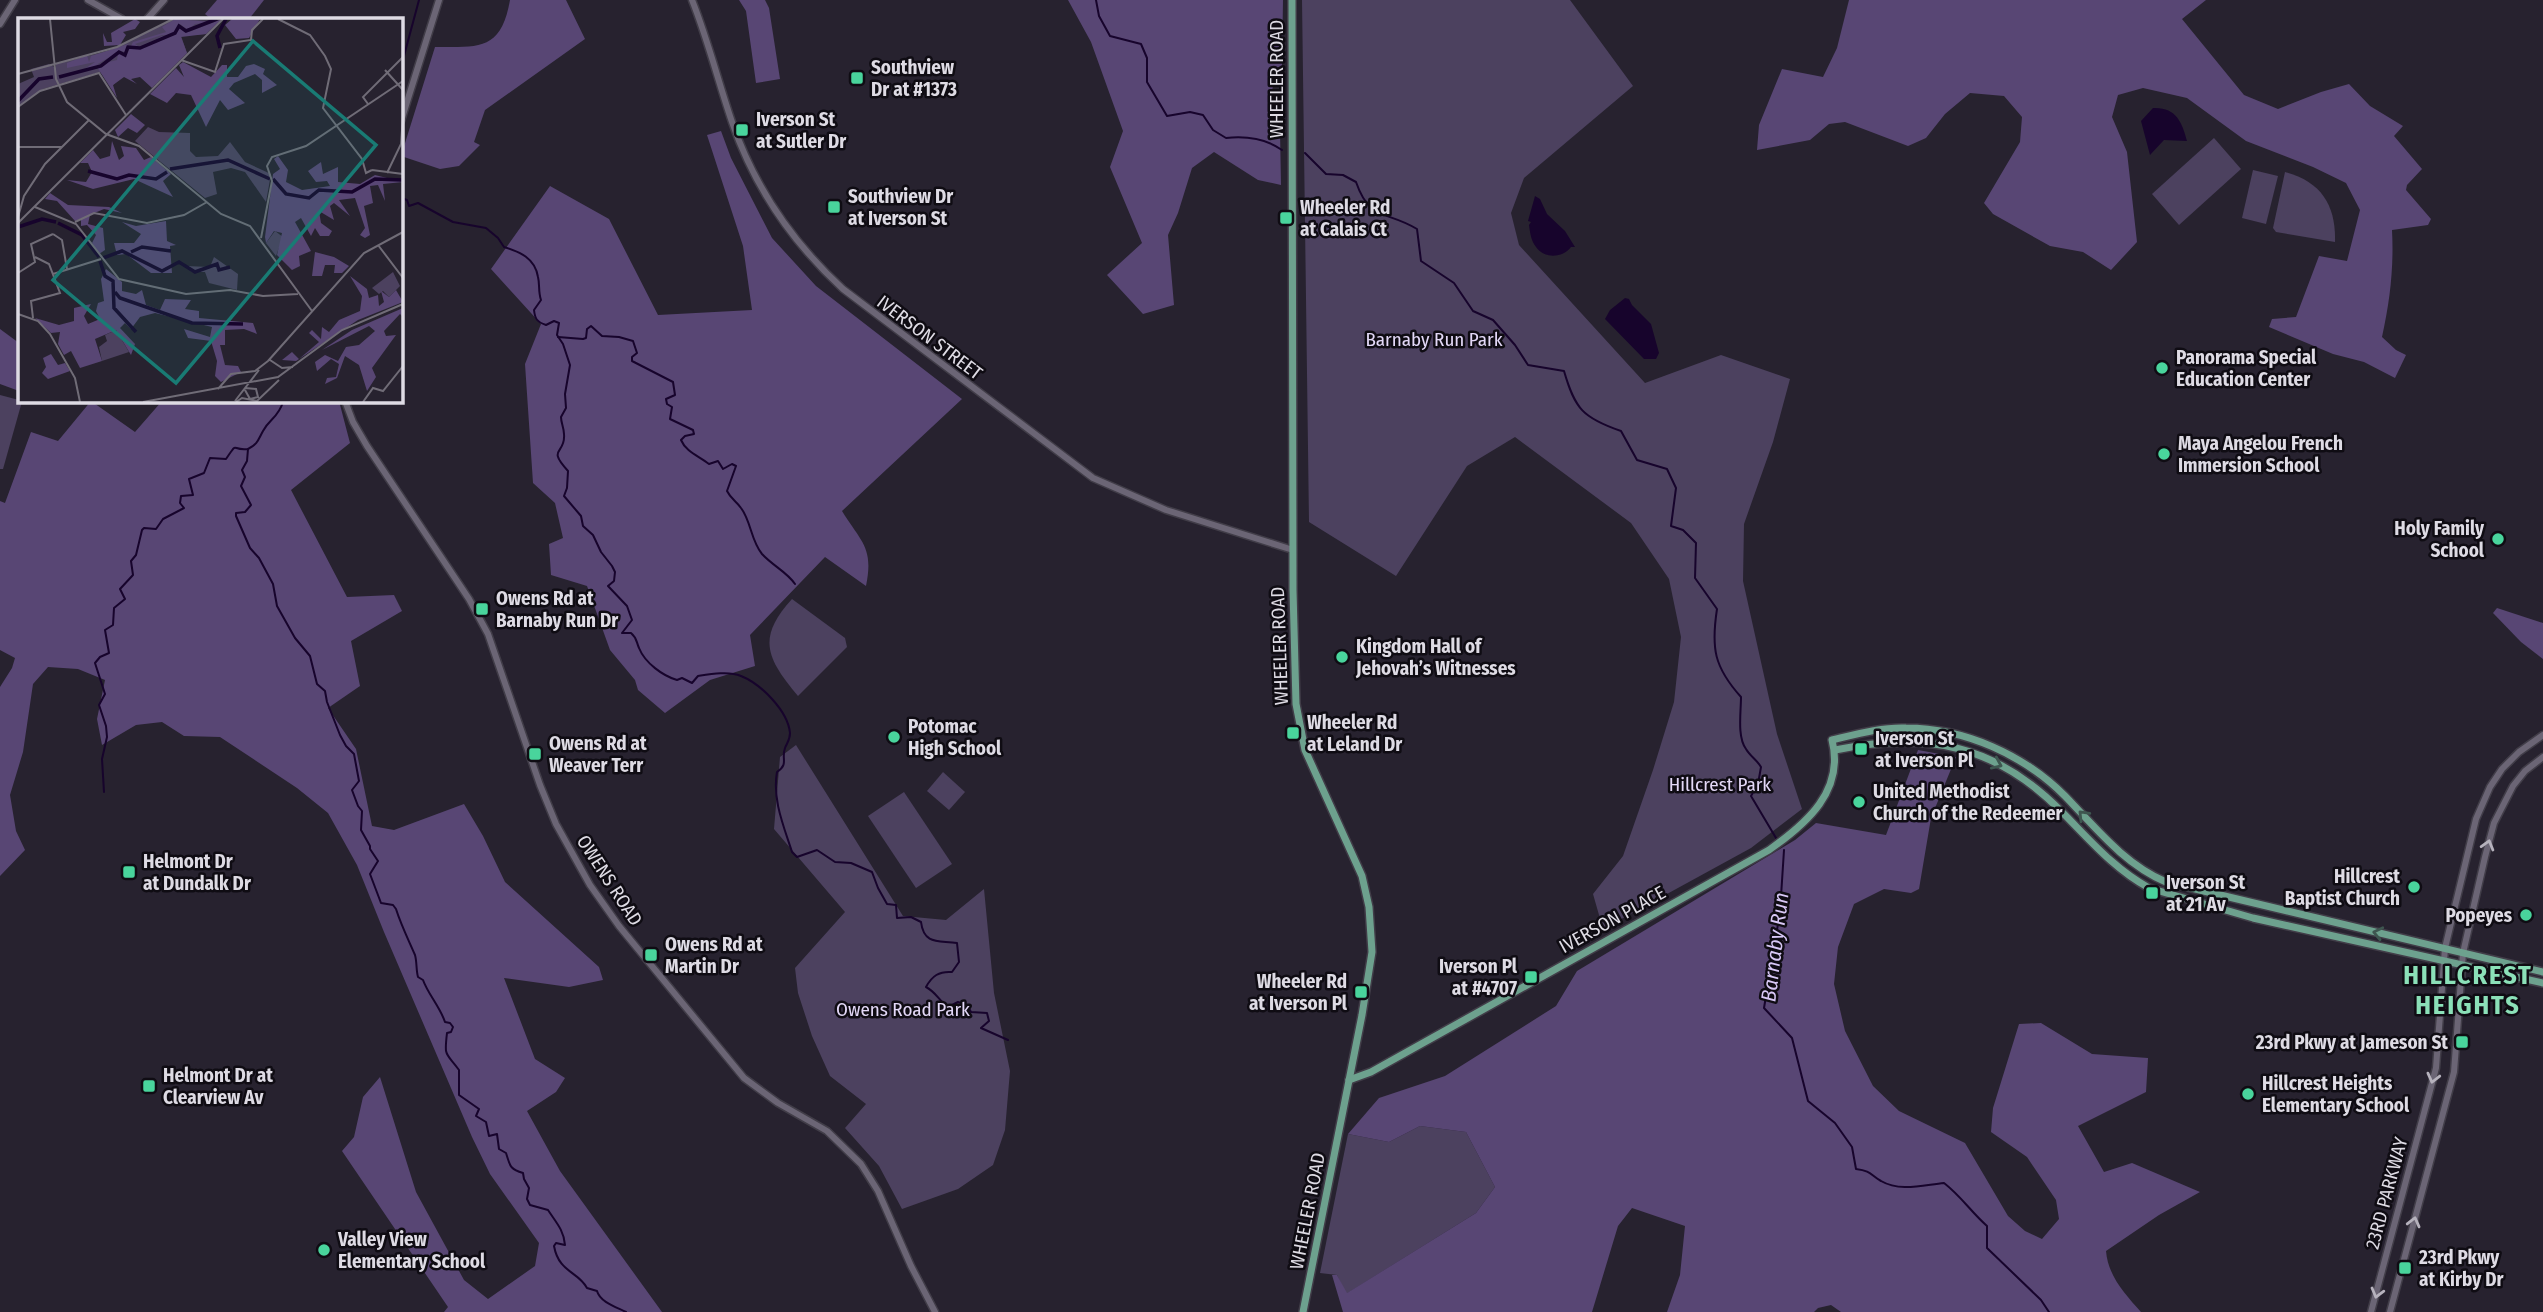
<svg xmlns="http://www.w3.org/2000/svg" width="2543" height="1312" font-family="'Fira Sans Condensed',sans-serif">
	<style>
		.green { fill: #4c415f }
		.forest { fill: #584674 }
		.water { fill: #17042c }
		.lines { fill: none; stroke-linecap: round; stroke-linejoin: round }
		.stream { stroke: #17042c; stroke-width: 2 }
		.minor-casing { stroke: #413d48; stroke-width: 9 }
		.major-casing { stroke: #413d48; stroke-width: 10 }
		.minor { stroke: #6b6575; stroke-width: 6 }
		.major { stroke: #6da18e; stroke-width: 7 }
		.oneway { stroke: #3e5650 }
		.oneway2 { stroke: #b6b2bd }
		.poi-dot { fill: #49d49c; stroke: #0f0c13; stroke-width: 2.5 }
		.labels { text-anchor: middle; stroke-width: 5; stroke-linejoin: round; paint-order: stroke }
		.poi-label { font-size: 19px; font-weight: bold; fill: #dedbe4; stroke: #0f0c13; text-anchor: start }
		.street-label { font-size: 19px; fill: #dedbe4; stroke: #0f0c13 }
		.park-label { font-size: 19px; fill: #e3d8f7; stroke: #0f0c13 }
		.water-label { font-size: 21px; font-style: italic; fill: #d7c7f5; stroke: #0f0c13 }
		.district-label { font-size: 26px; font-weight: bold; letter-spacing: 2px; fill: #8be0b8; stroke: #0f0c13 }
		.inset-river { fill: none; stroke: #17042c; stroke-width: 3.5 }
		.inset-road { fill: none; stroke: #706c77; stroke-width: 2 }
		.view { fill: #197b74; fill-opacity: 0.15; stroke: #197b74; stroke-width: 3.5 }
		.inset-edge { fill: none; stroke: #dedbe4; stroke-width: 3.5 }
	</style>
	<rect width="100%" height="100%" fill="#27222f"/>
	<g class="green">
		<path d="M1302 0H1570L1633 86 1524 178 1511 213 1519 245 1645 383 1721 355 1790 379 1773 442 1744 524 1743 581 1777 734 1802 809 1751 848 1603 929 1593 894 1623 856 1653 770 1674 702 1681 637 1669 579 1631 523 1515 437 1467 466 1396 576 1309 522Z"/>
		<path d="M2214 138 2241 169 2179 225 2152 194Z"/>
		<path d="M2253 170 2278 176 2266 224 2242 218Z"/>
		<path d="M2285 172C2322 182 2336 206 2335 242L2276 232 2273 228Z"/>
		<path d="M0 395 19 400 21 405 3 469H0Z"/>
		<path d="M792 599 845 638 847 647 798 696C767 659 756 638 792 599Z"/>
		<path d="M796 745 903 916 946 920 984 889 994 993 1010 1071 1005 1130 993 1165 958 1189 902 1209 879 1166 845 1128 866 1104 830 1076 812 1036 798 993 795 968 845 912 774 829 780 757Z"/>
		<path d="M943 772 965 792 949 810 927 791Z"/>
		<path d="M904 792 952 864 916 888 868 816Z"/>
		<path d="M1420 1126 1466 1132 1495 1187 1476 1213 1346 1294 1337 1275 1320 1273 1348 1134 1389 1142Z"/>
	</g>
	<g class="forest">
		<path d="M217 0H264L249 19H211L205 14Z"/>
		<path d="M510 0H566L585 39 485 110 474 142 480 145 459 166 440 169 401 156 435 47C479 47 501 51 510 0Z"/>
		<path d="M739 0H765L769 8 780 79 756 83 746 11Z"/>
		<path d="M1068 0H1283L1282 65 1273 86 1268 110 1280 130 1281 185 1258 180 1214 152 1192 168 1178 213 1168 235 1174 305 1143 314 1107 275 1142 243 1110 167 1123 131 1091 42Z"/>
		<path d="M1849 0H2206L2182 19 2244 95 2278 109 2321 92 2349 84 2370 106 2403 126 2394 136 2422 169 2407 185 2406 190 2431 219 2428 225 2392 230C2394 267 2390 301 2382 337L2396 350 2406 355 2395 378 2364 362 2333 354 2269 327 2272 319 2296 317 2319 256 2347 261 2360 210 2346 183 2313 167 2246 141 2187 98 2143 88 2118 95 2112 117 2127 152 2137 242 2111 270 2083 252 2050 246 1993 214 1984 203 2020 142 2022 117 2004 96 1970 93 1945 114 1926 138 1908 146 1845 122 1829 124 1810 140 1757 150 1759 125 1782 69 1823 77 1837 48Z"/>
		<path d="M721 131 731 158 772 238 816 286 962 399 842 511C861 542 874 547 866 586L825 557 750 635 755 666 710 680 665 713 638 690 635 680 610 650 587 586 551 575 549 544 563 538 555 503 533 483 525 364 541 324 491 269 550 186 609 219 658 315 752 310 743 246 707 135Z"/>
		<path d="M0 329 19 343V391L0 384Z"/>
		<path d="M91 401 135 432 162 401H339L350 443 291 490 347 597 394 595 402 611 351 641 360 686 328 708 356 749 372 826 394 830 464 804 483 836 505 882 599 967 603 980 569 987 504 978 535 1059 565 1078 556 1092 527 1111 560 1171 662 1312H444L448 1307 342 1151 354 1137 363 1097 380 1077 416 1192 464 1280 488 1299 535 1266 539 1243 490 1174 472 1137 384 932 357 865 328 813 297 788 220 737 184 736 162 722 136 725 102 745 97 719 105 680 78 669 48 667 33 684 23 752 10 795 16 831 25 850 0 876V687L12 668 15 658 0 650V501L5 503 31 432 58 441Z"/>
		<path d="M2497 608 2543 623V659L2521 642 2493 613Z"/>
		<path d="M1918 750 1956 757 1931 818 1919 889 1911 893 1884 889 1854 904 1838 947 1834 984 1845 1031 1873 1086 1899 1111 1965 1143 2008 1216 2025 1231 2042 1239 2059 1219 2056 1200 2027 1157 1991 1132 1993 1108 2019 1024 2041 1023 2092 1054 2148 1058 2146 1092 2078 1126 2104 1172 2132 1163 2200 1192 2159 1215 2106 1251C2108 1276 2125 1294 2141 1312H1841L1831 1305 1818 1308 1814 1312H1667L1680 1275 1685 1226 1632 1208 1618 1226 1592 1312H1343L1332 1275H1337L1347 1293 1476 1213 1495 1187 1466 1132 1420 1126 1389 1142 1348 1134 1379 1098 1445 1076 1556 1006 1577 971 1795 840 1816 823 1886 835Z"/>
	</g>
	<g class="water">
		<path d="M2153 108C2176 107 2182 122 2187 141L2164 140 2150 155 2141 121Z"/>
		<path d="M1535 196 1540 199 1547 214 1565 231 1575 247H1571C1563 258 1544 259 1536 247 1531 241 1530 232 1529 225L1531 222 1528 221Z"/>
		<path d="M1625 298 1629 299 1632 305 1651 324 1659 353 1656 359H1644L1605 319 1610 310Z"/>
	</g>
	<g class="lines">
		<g class="stream">
			<path d="M1096 0 1099 16 1110 36 1141 44 1147 58V82L1167 116 1190 112 1203 115 1213 130 1226 138C1245 136 1265 138 1282 150"/>
			<path d="M401 67 419 0"/>
			<path d="M1305 153 1326 174 1343 175 1356 182C1370 222 1386 210 1417 229L1421 261 1454 283 1473 311 1493 320 1515 345 1528 365 1564 371C1575 409 1583 418 1621 431L1637 460 1667 469 1676 488 1671 526 1683 530 1696 543 1695 578 1717 609C1711 648 1714 667 1741 697 1741 712 1737 737 1746 749 1750 756 1757 760 1761 767L1758 784 1751 796 1776 838"/>
			<path d="M401 198 407 200 409 206 418 203 453 222 486 228 498 238 504 247C520 252 535 258 538 277 540 285 538 291 541 300L534 310C535 319 537 322 546 325L554 321 559 323 557 335 563 344 570 365 565 394 566 408 561 417C561 423 564 428 564 434 566 455 546 447 568 471L567 488 564 496 581 516 583 526 593 535 601 552 612 566 615 572 614 581 608 586 627 606 632 620 622 633H631C637 638 636 641 639 648 645 663 663 676 677 680L682 678 692 683 698 676C711 674 729 671 741 676 761 684 788 711 790 733 790 740 787 743 785 748 781 759 789 764 777 772 772 799 784 827 792 852L797 857 817 850 835 862 851 863 872 872 878 888 887 904 896 905 897 918 911 917 921 922C924 946 940 940 957 943L959 962 952 972C939 971 932 976 926 987 936 992 939 1001 948 1007L958 1002 967 1005 971 1012 987 1013 989 1021 981 1028 1008 1040"/>
			<path d="M558 337 583 339 586 338 587 329 591 326 602 336 619 337 633 341 637 353 632 357V361L673 382 675 395 666 399 667 404 672 407 670 419 693 430 694 434 685 436 681 440C686 452 699 456 709 464L718 461 723 469 732 464 736 466 727 491C731 499 736 501 741 508 751 521 751 541 762 554 773 566 787 572 795 584"/>
			<path d="M248 449 247 461 242 470 245 477 241 486 251 505 245 512 236 513V516L250 548 259 558 273 584 277 606 295 638 310 656 317 684 325 691 327 702 340 735 346 746 354 754 359 781 352 790 358 806 362 811 361 830 370 846V849L378 861 370 874 381 903 393 905 396 909C401 925 409 941 415 955 417 962 416 970 418 977L423 980C428 994 440 1007 445 1022L450 1023 453 1027 451 1032 447 1033C444 1058 446 1052 459 1070V1095L479 1109 476 1116 486 1122 489 1136 497 1134 499 1149 506 1153C510 1165 509 1169 523 1173L524 1179 529 1188 527 1199 530 1205 548 1210C555 1221 564 1230 565 1245L556 1243 554 1246C559 1273 578 1271 587 1288L597 1291C600 1302 616 1307 626 1312"/>
			<path d="M104 792 102 759 107 737 106 726 99 705 105 694 95 663 100 657 109 653 105 630 113 625 114 608 125 599 120 589 133 575 131 561 136 555 142 530 144 528 156 529 163 519 184 508 180 503 181 496 193 495 189 479 204 473 210 458 226 459C239 440 230 451 248 449 258 444 258 440 263 431 270 418 278 418 283 402L286 401"/>
			<path d="M1784 850 1780 912 1764 1008 1792 1038 1808 1101 1835 1123 1852 1147 1856 1169C1872 1171 1870 1175 1881 1181 1900 1192 1923 1185 1944 1183 1961 1196 1971 1212 1987 1226V1248L2041 1300 2049 1312"/>
		</g>
		<defs>
			<g id="minor">
				<path d="M88 0 122 19"/>
				<path d="M692 0C708 40 718 81 732 122 754 186 793 243 843 289L1093 478 1166 510 1293 550"/>
				<path d="M147 19 164 0"/>
				<path d="M0 24 15 0"/>
				<path d="M401 121 439 0"/>
				<path d="M345 401 353 422 367 446 469 599 488 634 540 785 556 824 590 885 619 926 744 1078 778 1103 827 1131 861 1164 878 1191 911 1266 935 1312"/>
				<path d="M2371 1312 2436 1068 2445 948 2476 819 2490 787 2502 769 2519 752 2543 735"/>
				<path d="M2390 1312 2454 1072 2463 953 2485 857 2494 823 2513 786 2525 771 2543 757"/>
			</g>
			<g id="major">
				<path d="M1292 0 1293 590 1296 704 1305 750 1362 876 1369 907 1372 952 1362 1015 1303 1312"/>
				<path d="M1835 750C1925 731 1995 744 2061 811 2089 839 2114 869 2149 888L2253 918 2543 983"/>
				<path d="M1349 1080 1371 1072 1769 850C1806 824 1845 791 1832 740 1857 734 1882 727 1906 728 1965 728 2024 755 2065 796 2096 828 2124 864 2166 882L2543 972"/>
			</g>
		</defs>
		<use href="#minor" class="minor-casing"/>
		<use href="#major" class="major-casing"/>
		<use href="#minor" class="minor"/>
		<use href="#major" class="major"/>
	</g>
	<defs><path id="oneway-chevron" d="M-2-3.5L2.5 0L-2 3.5" fill="none" stroke-width="1.6" stroke-linecap="round" stroke-linejoin="round" transform="scale(1.75)"/></defs>
	<g class="oneway">
		<use href="#oneway-chevron" transform="translate(1997 764) rotate(24)"/>
		<use href="#oneway-chevron" transform="translate(2083 815) rotate(-134)"/>
		<use href="#oneway-chevron" transform="translate(2378 933) rotate(-167)"/>
	</g>
	<g class="oneway2">
		<use href="#oneway-chevron" transform="translate(2488 845) rotate(-74)"/>
		<use href="#oneway-chevron" transform="translate(2433 1078) rotate(104)"/>
		<use href="#oneway-chevron" transform="translate(2414 1222) rotate(-76)"/>
		<use href="#oneway-chevron" transform="translate(2377 1293) rotate(105)"/>
	</g>
	<g class="poi-dot">
		<rect x="850" y="71" width="14" height="14" rx="3.5"/>
		<rect x="735" y="123" width="14" height="14" rx="3.5"/>
		<rect x="827" y="200" width="14" height="14" rx="3.5"/>
		<rect x="1279" y="211" width="14" height="14" rx="3.5"/>
		<circle cx="2162" cy="368" r="7"/>
		<circle cx="2164" cy="454" r="7"/>
		<circle cx="2498" cy="539" r="7"/>
		<rect x="475" y="602" width="14" height="14" rx="3.5"/>
		<circle cx="1342" cy="657" r="7"/>
		<rect x="1286" y="726" width="14" height="14" rx="3.5"/>
		<circle cx="894" cy="737" r="7"/>
		<rect x="1854" y="742" width="14" height="14" rx="3.5"/>
		<rect x="528" y="747" width="14" height="14" rx="3.5"/>
		<circle cx="1859" cy="802" r="7"/>
		<rect x="122" y="865" width="14" height="14" rx="3.5"/>
		<circle cx="2414" cy="887" r="7"/>
		<rect x="2145" y="886" width="14" height="14" rx="3.5"/>
		<circle cx="2526" cy="915" r="7"/>
		<rect x="644" y="948" width="14" height="14" rx="3.5"/>
		<rect x="1524" y="970" width="14" height="14" rx="3.5"/>
		<rect x="1354" y="985" width="14" height="14" rx="3.5"/>
		<rect x="2455" y="1035" width="14" height="14" rx="3.5"/>
		<rect x="142" y="1079" width="14" height="14" rx="3.5"/>
		<circle cx="2248" cy="1094" r="7"/>
		<circle cx="324" cy="1250" r="7"/>
		<rect x="2398" y="1261" width="14" height="14" rx="3.5"/>
	</g>
	<g class="labels">
		<g class="poi-label">
			<text x="871" y="74">Southview<tspan x="871" dy="22">Dr at #1373</tspan></text>
			<text x="756" y="126">Iverson St<tspan x="756" dy="22">at Sutler Dr</tspan></text>
			<text x="848" y="203">Southview Dr<tspan x="848" dy="22">at Iverson St</tspan></text>
			<text x="1300" y="214">Wheeler Rd<tspan x="1300" dy="22">at Calais Ct</tspan></text>
			<text x="2176" y="364">Panorama Special<tspan x="2176" dy="22">Education Center</tspan></text>
			<text x="2178" y="450">Maya Angelou French<tspan x="2178" dy="22">Immersion School</tspan></text>
			<text x="2484" y="535" text-anchor="end">Holy Family<tspan x="2484" dy="22">School</tspan></text>
			<text x="496" y="605">Owens Rd at<tspan x="496" dy="22">Barnaby Run Dr</tspan></text>
			<text x="1356" y="653">Kingdom Hall of<tspan x="1356" dy="22">Jehovah’s Witnesses</tspan></text>
			<text x="1307" y="729">Wheeler Rd<tspan x="1307" dy="22">at Leland Dr</tspan></text>
			<text x="908" y="733">Potomac<tspan x="908" dy="22">High School</tspan></text>
			<text x="1875" y="745">Iverson St<tspan x="1875" dy="22">at Iverson Pl</tspan></text>
			<text x="549" y="750">Owens Rd at<tspan x="549" dy="22">Weaver Terr</tspan></text>
			<text x="1873" y="798">United Methodist<tspan x="1873" dy="22">Church of the Redeemer</tspan></text>
			<text x="143" y="868">Helmont Dr<tspan x="143" dy="22">at Dundalk Dr</tspan></text>
			<text x="2400" y="883" text-anchor="end">Hillcrest<tspan x="2400" dy="22">Baptist Church</tspan></text>
			<text x="2166" y="889">Iverson St<tspan x="2166" dy="22">at 21 Av</tspan></text>
			<text x="2512" y="922" text-anchor="end">Popeyes</text>
			<text x="665" y="951">Owens Rd at<tspan x="665" dy="22">Martin Dr</tspan></text>
			<text x="1517" y="973" text-anchor="end">Iverson Pl<tspan x="1517" dy="22">at #4707</tspan></text>
			<text x="1347" y="988" text-anchor="end">Wheeler Rd<tspan x="1347" dy="22">at Iverson Pl</tspan></text>
			<text x="2448" y="1049" text-anchor="end">23rd Pkwy at Jameson St</text>
			<text x="163" y="1082">Helmont Dr at<tspan x="163" dy="22">Clearview Av</tspan></text>
			<text x="2262" y="1090">Hillcrest Heights<tspan x="2262" dy="22">Elementary School</tspan></text>
			<text x="338" y="1246">Valley View<tspan x="338" dy="22">Elementary School</tspan></text>
			<text x="2419" y="1264">23rd Pkwy<tspan x="2419" dy="22">at Kirby Dr</tspan></text>
		</g>
		<g class="street-label">
			<text transform="translate(1276 79) rotate(-90)" y="7">WHEELER ROAD</text>
			<text transform="translate(930 337) rotate(37)" y="7">IVERSON STREET</text>
			<text transform="translate(1279 646) rotate(-92)" y="7">WHEELER ROAD</text>
			<text transform="translate(610 880) rotate(57)" y="7">OWENS ROAD</text>
			<text transform="translate(1612 919) rotate(-29)" y="7">IVERSON PLACE</text>
			<text transform="translate(2386 1193) rotate(-75)" y="7">23RD PARKWAY</text>
			<text transform="translate(1307 1211) rotate(-79)" y="7">WHEELER ROAD</text>
		</g>
		<g class="park-label">
			<text x="1434" y="346">Barnaby Run Park</text>
			<text x="1720" y="791">Hillcrest Park</text>
			<text x="903" y="1016">Owens Road Park</text>
		</g>
		<g class="water-label">
			<text transform="translate(1775 947) rotate(-83)" y="7">Barnaby Run</text>
		</g>
		<g class="district-label">
			<text x="2468" y="984">HILLCREST<tspan x="2468" dy="30">HEIGHTS</tspan></text>
		</g>
	</g>
	<g transform="translate(18 18)">
		<rect width="385" height="385" fill="#27222f"/>
		<path d="M156 1 201 3 188 16 163 18 169 35 138 66 122 51 113 61 106 58 95 67 82 54 25 71 0 89V66L16 59 13 51 31 46 38 50V46L90 33ZM130 109 141 114 172 115V133L178 139 200 138 212 124 227 144 253 156 248 184 227 154 213 150 195 154 199 176 187 180 117 123ZM257 213 265 219 258 238 248 225ZM196 239 220 256 219 272 191 265 187 254H174L168 248 192 249ZM375 254 382 268 371 279 365 273 361 276 354 270ZM98 312 111 334 84 343 81 329 89 323 87 317Z" fill="#4c415f"/>
		<path d="M117 1 122 4 117 11 105 14 108 17 102 27 86 28 85 15 89 24H94L93 15ZM157 1 193 4 177 6 170 12 162 6 154 18 144 17 117 26 123 30 144 18H155L162 10 171 14 204 1 188 16 163 19 169 35 134 70 122 59 113 61 119 66 106 59 95 67 99 80 79 49 65 52 77 44 49 50V45L69 37 71 44 73 38 110 26 108 34 102 33 78 47 99 42 100 36H109L115 24 148 14 144 9ZM214 1H242L231 20 218 21 207 7ZM165 44 193 59 204 47H209V59H220L228 48 236 46 247 51 245 56 259 67 244 75V62L237 56 216 65 211 71 227 85 210 92 202 82 188 109 173 77 158 75 149 85 132 76 158 50 166 59 161 47ZM113 96 127 107 119 115 110 110 100 119 97 112ZM94 123 101 142 106 138 103 128 118 130 126 142 133 139 153 156 145 163 155 179 116 161 75 171 49 162 68 164 74 154 70 145H62L75 132 82 141 92 138ZM260 138 270 152 268 164 284 172 312 168 309 163 298 164 290 153 303 144 305 156 320 149V164L342 166 357 157 385 164 365 166 367 183 360 167 352 168 355 185 346 188 352 217 347 220 342 217 347 210 337 180 321 182 332 198 316 185 312 188 316 202 301 193 303 205 314 213 311 218H302L297 210 293 218 283 200 277 204 293 233 281 238 282 248 274 252 259 237 264 215 256 213 248 225 247 219 255 156 262 151 256 141ZM32 175 50 187 91 189 104 195 86 191 57 203 39 183 27 181ZM72 197 70 206 85 210 87 232 81 236 74 225 78 217 69 207 63 208V200ZM148 203 149 223 158 227 152 228 154 255H133L108 236 99 237 96 225H116L123 216 104 204 118 208ZM297 234 316 239 331 248 324 255H316L317 247H307L304 258H294ZM88 251 104 264V273L118 276 124 272 128 287 142 292 147 281 173 282 167 291 181 293V300L235 305 239 316 226 311 207 312V327H202L207 347 220 348 223 354 203 364 197 358 199 343 193 323 170 320 166 311 192 319 194 309 137 295 122 299 113 311 107 305 102 310 117 326 113 337 98 312 77 321 84 343 62 350 53 333 46 337 40 326 42 314 33 315 17 300 41 307 56 303V290L73 286 66 298 70 306 82 301 78 293 80 285 86 283 83 261ZM332 258 349 271 351 280 360 277 361 288 366 284 363 273 371 279 378 272 385 284 340 302 278 343 264 342 274 334 281 341 301 324 291 315 294 312 303 321 304 309 311 314 321 302 342 293 344 278ZM385 290V299L382 296 366 313 368 318 378 317 354 350 358 359 349 373 341 347 327 338 319 360 307 366 309 360 318 359 321 346 313 341 299 353 297 344 307 337 320 343 328 329 341 327 357 313 351 308 304 332 334 312ZM33 336 40 347 47 345 52 353 30 361 24 355 28 349 25 340Z" fill="#584674"/>
		<path class="inset-river" d="M202 30 199 18 208 1M41 59 83 48 101 34 107 37 110 29 122 30 157 15 161 8 168 13 199 1M0 83 21 61 35 59M152 151 210 142 252 161M70 153 99 161 111 157 138 161 149 154M255 161 268 176 291 180 301 172 334 174 357 161 385 162M40 205 64 217 81 239M0 209 24 201 38 204M113 234 124 229 153 233M85 240 104 233 144 253 161 244 177 254 199 246 201 252 212 249M82 243 87 258 95 263 96 290 118 314M97 274 102 280 174 305 225 306"/>
		<path class="inset-road" d="M32 1 38 61 49 84 88 116 121 128 203 196 232 208 294 293M260 1 292 17 307 38 313 51 305 90 344 141 348 155 354 152M163 42 197 54 206 26 233 22 234 12 245 1M367 52 385 72M0 56 99 29 155 1M350 86 345 79 385 39M0 89 22 73 81 55 108 97M0 129H44M354 152 385 156M369 155 383 126 385 98M17 189 58 206 101 261 168 276 212 272 245 278 280 276M0 199 6 178 27 146 71 102M57 204 76 195 129 205 166 197 189 184M0 205 205 1M35 216 44 222 49 251M243 220 254 163 249 148 254 139 288 128 385 63M360 227 385 260M0 255 17 244 13 226 35 216M35 256 83 241M0 296 20 303 32 316 57 360 62 384M15 300 13 283 42 275 31 246 17 239M252 342 264 350 275 349M250 343 346 235 385 214M227 370 238 371 240 379 232 381 227 372M200 371 213 356 237 353 250 343M217 383 241 352M125 384 260 359 324 312 385 286M218 384 224 380 239 383 261 362M345 384 355 370 365 373 385 348"/>
		<path class="view" d="M235 23 358 127 158 365 35 262Z"/>
		<rect width="385" height="385" class="inset-edge"/>
	</g>
</svg>
